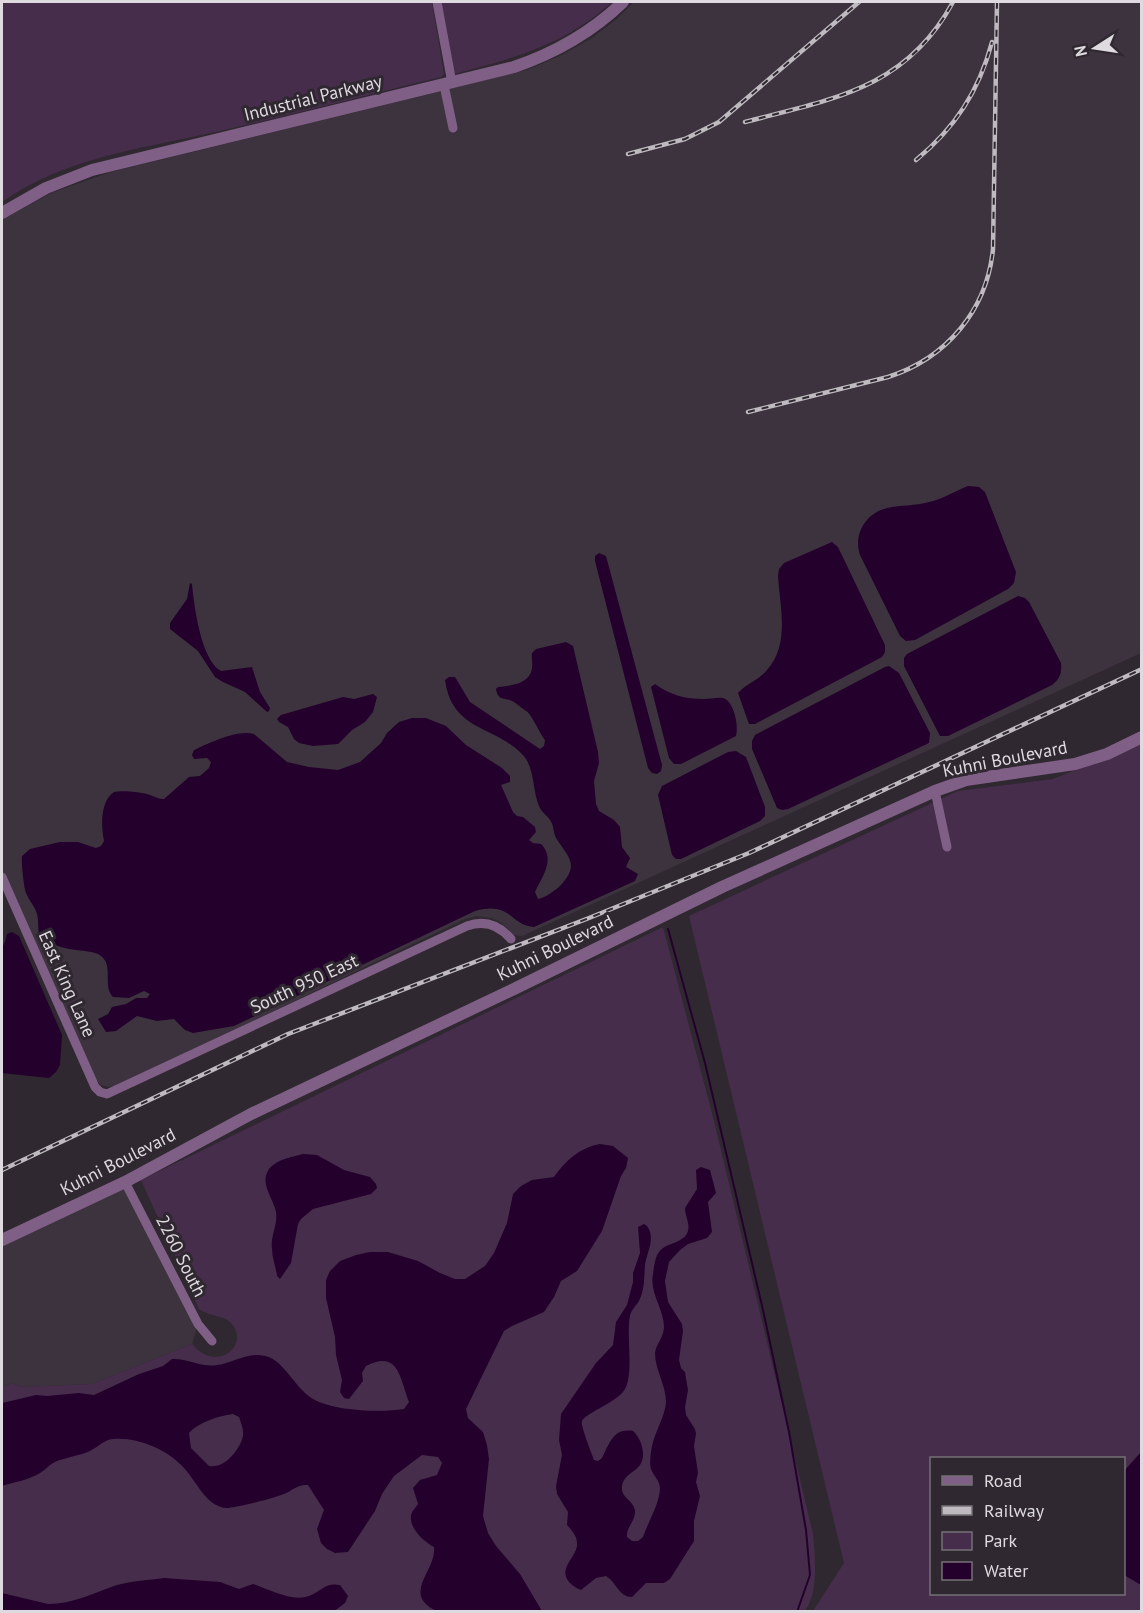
<svg xmlns="http://www.w3.org/2000/svg" width="1143" height="1613" font-family="'PT Sans',sans-serif">
	<style>
		.built { fill: #3d333f }
		.green { fill: #472d4c; fill-rule: evenodd }
		.water { fill: #24002c; fill-rule: evenodd }
		.lines { fill: none; stroke-linecap: round; stroke-linejoin: round }
		.stream { stroke: #24002c; stroke-width: 2 }
		.minor { stroke: #805f86; stroke-width: 9 }
		.tertiary { stroke: #805f86; stroke-width: 12 }
		.rail-casing { stroke: #bfbac0; stroke-width: 4.5 }
		.rail { stroke: #2f2830; stroke-width: 2; stroke-dasharray: 7; stroke-linecap: butt }
		.labels { text-anchor: middle; stroke-width: 6; stroke-linejoin: round; paint-order: stroke }
		.street-label { font-size: 18px; fill: #dedadf; stroke: #2f2830 }
	</style>
	<rect width="100%" height="100%" fill="#2f2830"/>
	<g class="built">
		<path d="M634 2H1141V653L522 936 514 935 502 923 492 918 476 916 465 919 117 1086 109 1087 101 1085 96 1080 2 869V220L51 193 111 172 527 70 560 56 592 38 618 18Z"/>
		<path d="M125 1182 198 1324 192 1344 92 1384 21 1387 12 1383 2 1387V1240Z"/>
	</g>
	<g class="green">
		<path d="M6 2H432L444 74 441 77C367 95 294 114 220 131 145 148 65 157 2 202V4Z"/>
		<path d="M439 2H612C565 45 514 58 454 74Z"/>
		<path d="M1141 744V1611H813L844 1563 689 916 958 791 1053 779ZM932 1458H1124V1594H932Z"/>
		<path d="M663 927 714 1121 813 1534C815 1557 819 1591 805 1611L2 1612V1387L12 1383 21 1387 92 1384 192 1344C218 1375 252 1343 230 1322 223 1315 210 1317 199 1309L141 1180Z"/>
	</g>
	<g class="water">
		<path d="M968 486 979 487 985 492 1016 572 1014 583 1008 589 915 640 906 641 900 636 860 555C853 534 866 513 887 508 901 505 915 506 929 502 943 499 955 491 968 486Z"/>
		<path d="M832 542 838 547 885 645V652L882 657 755 724H749L738 693C746 684 759 680 767 670 790 645 780 607 778 576L779 569 784 563Z"/>
		<path d="M599 553 606 556 662 765 661 771 657 774 652 773 648 768 595 561V556Z"/>
		<path d="M190 583 192 584C194 606 201 660 221 671L252 667 260 692 270 708 269 711 267 712 245 692 223 682 215 677 198 651 170 629V623L187 599Z"/>
		<path d="M1018 596 1025 598 1029 602 1061 663C1062 673 1060 679 1052 685L948 736H940L904 666V658L907 654Z"/>
		<path d="M566 642 573 646 598 752 599 763 594 781 596 804 599 811 614 820 620 827 622 847 630 858 626 867 638 874 635 881 534 927C509 925 512 901 475 911L234 1026 193 1033 185 1030 174 1019 157 1021 137 1016 116 1031 106 1032 98 1019 108 1014 112 1007 126 1004 136 998H147L150 994 144 991 129 998 113 997C102 986 114 966 101 956 94 949 67 952 54 944L48 948C35 941 40 926 37 914 35 906 29 901 26 893 24 888 21 862 22 856L30 849 60 842H78L96 848 101 846 104 841C101 826 100 801 114 792 121 790 143 792 150 795 156 797 158 799 164 799L189 777 200 776 209 768 211 762 207 758 194 759 192 755 194 750C209 743 238 729 254 734L287 762 309 767 338 770 360 762 381 743 387 733 399 722 412 718H426L446 726 466 745 502 768 510 776V782L501 785 513 812 517 816 523 817 535 827 536 832 529 840 533 843 541 844C556 859 542 877 535 892L538 899C545 898 556 890 561 885 580 864 568 857 556 838 553 832 554 825 550 820 547 815 541 812 539 806 532 789 535 767 522 754 493 725 452 731 445 680L449 677H455L470 702 540 749 544 746 545 740C540 734 531 713 526 711 522 708 518 705 514 702 506 697 498 702 496 689L498 687C510 686 530 684 532 668 533 663 531 658 532 653L536 649Z"/>
		<path d="M889 666 899 673 930 733 929 743 788 809 782 810 777 808 752 749V741L755 735 885 667Z"/>
		<path d="M655 684C670 695 685 699 704 699 710 699 717 697 723 698 734 701 739 726 736 736L681 764H674L669 758 651 687Z"/>
		<path d="M373 694 377 697 373 712 365 722 352 730 338 744 313 746 299 743 294 739 288 727 279 722 277 719 281 715 343 697 354 699Z"/>
		<path d="M736 751 746 757 765 807V816L760 821 681 859H676L672 855 658 795 662 786 728 752Z"/>
		<path d="M12 932 19 936 62 1035 60 1065 56 1072 49 1078 2 1073V947L5 942 7 934Z"/>
		<path d="M600 1144 613 1146 628 1158 626 1168 621 1176 602 1231 577 1271 561 1281 554 1297 544 1312 512 1326 504 1331 466 1409 468 1418 483 1432 487 1445 489 1459 483 1516 488 1533 496 1546 520 1574 542 1611H437C400 1594 437 1571 434 1547 424 1542 406 1526 412 1512 414 1509 416 1507 418 1504L413 1488 420 1480 437 1475 442 1463 438 1457 422 1455 394 1476 382 1494 375 1511 348 1552 335 1553 327 1549 321 1543 317 1529 324 1510 308 1485C298 1484 293 1490 284 1494 275 1498 235 1508 226 1508 206 1506 197 1482 184 1468 168 1450 138 1437 114 1439 105 1439 98 1447 90 1451 79 1456 66 1457 55 1462 49 1465 45 1470 40 1473 28 1480 15 1482 2 1486V1403L36 1395 47 1396 79 1393 94 1395 139 1374 163 1366 172 1359C187 1358 202 1368 217 1365 235 1363 251 1349 271 1358 285 1365 296 1387 310 1397 329 1411 381 1413 404 1409L409 1402C400 1379 399 1349 366 1366L362 1373 363 1381 349 1399 344 1398 340 1392 342 1380 336 1355 335 1337 326 1298V1280L330 1271 340 1261 356 1255 370 1252H388L418 1261 440 1273 455 1279H465L485 1266 494 1253 507 1223 513 1194 521 1186 532 1180 554 1177C566 1160 579 1148 600 1144ZM233 1414 239 1417C241 1423 244 1430 243 1436 240 1450 224 1469 209 1466L191 1448 189 1433C199 1422 218 1416 233 1414Z"/>
		<path d="M303 1154 317 1155 344 1170 370 1177 376 1184 377 1188 371 1194 313 1209 301 1219 298 1224 291 1263 280 1279 277 1276C276 1267 272 1258 272 1249 270 1237 278 1225 276 1212 274 1200 261 1185 267 1173 272 1160 292 1157 303 1154Z"/>
		<path d="M701 1167 710 1170 716 1193 708 1202 712 1232 707 1238 688 1244 680 1250 669 1262 665 1281 668 1302 682 1324 683 1331 679 1360 681 1368 685 1372 688 1390 685 1407 686 1415 695 1429 696 1434 694 1446 698 1473 696 1482 700 1496 694 1521V1541L670 1579 664 1583H646L632 1597C619 1597 617 1583 606 1576L596 1578 581 1590C576 1588 573 1586 569 1582 558 1568 575 1559 577 1546 578 1537 573 1532 567 1525L568 1512 557 1494 556 1486 562 1455 559 1440 561 1414 596 1363 613 1345 616 1322 627 1305 633 1282V1273L640 1253 638 1227 644 1224 647 1226C656 1238 647 1252 645 1265 644 1277 645 1289 639 1301 636 1306 631 1310 630 1316 626 1334 634 1373 625 1389 618 1402 587 1412 582 1421 580 1425 592 1454 594 1460L598 1461 602 1458C610 1443 613 1428 633 1431 641 1438 647 1455 640 1465 634 1473 623 1475 622 1487 621 1498 633 1500 635 1510 636 1521 626 1527 627 1537L632 1541H638L643 1537C648 1522 659 1505 660 1489 660 1480 654 1477 651 1469 649 1463 651 1452 652 1446 655 1431 665 1417 666 1402 666 1385 655 1370 655 1353 656 1344 664 1337 664 1327 664 1309 649 1293 653 1274 654 1267 655 1257 659 1252 666 1242 684 1244 688 1231 690 1223 685 1216 685 1208L697 1189 696 1170Z"/>
		<path d="M1141 1452V1585L1124 1575V1471Z"/>
		<path d="M164 1578 220 1582 239 1589 253 1584C270 1590 292 1602 309 1596 322 1591 325 1582 340 1585L348 1596 345 1603 333 1612 2 1611V1593L48 1604C73 1604 94 1593 117 1585 132 1581 149 1580 164 1578Z"/>
	</g>
	<g class="lines">
		<path class="stream" d="M668 929 705 1063 763 1310 789 1432 806 1530 810 1575 797 1612"/>
		<g class="minor">
			<path d="M437 2 452 83"/>
			<path d="M444 85 453 128"/>
			<path d="M935 791 947 847"/>
			<path d="M2 877 95 1087 100 1092 107 1094 467 926C484 920 499 925 511 939"/>
			<path d="M125 1182 198 1324 212 1341"/>
		</g>
		<g class="tertiary">
			<path d="M2 213 46 188 92 170 514 67C555 53 591 33 623 2"/>
			<path d="M2 1240 125 1182 251 1114 514 989 722 887 935 791 966 780 1075 764 1107 754 1142 737"/>
		</g>
		<defs>
			<g id="rail">
				<path d="M745 122C832 99 906 89 953 2"/>
				<path d="M628 154 685 139 719 122 859 2"/>
				<path d="M916 160C955 128 979 91 992 42"/>
				<path d="M748 412 888 377C947 358 987 310 993 249L997 2"/>
				<path d="M2 1170 288 1034 589 918 749 853 1142 669"/>
			</g>
		</defs>
		<use href="#rail" class="rail-casing"/>
		<use href="#rail" class="rail"/>
	</g>
	<g class="labels">
		<g class="street-label">
			<text transform="translate(313 98) rotate(-14)" y="6">Industrial Parkway</text>
			<text transform="translate(1005 759) rotate(-11)" y="6">Kuhni Boulevard</text>
			<text transform="translate(555 948) rotate(-26)" y="6">Kuhni Boulevard</text>
			<text transform="translate(67 984) rotate(66)" y="6">East King Lane</text>
			<text transform="translate(304 984) rotate(-25)" y="6">South 950 East</text>
			<text transform="translate(118 1162) rotate(-27)" y="6">Kuhni Boulevard</text>
			<text transform="translate(181 1256) rotate(63)" y="6">2260 South</text>
		</g>
	</g>
	<rect width="1143" height="1613" fill="none" stroke="#dedadf" stroke-width="6"/>
	<rect x="930" y="1457" width="195" height="138" fill="#2f2830" stroke="#756f76" stroke-width="1.5"/>
	<rect x="942" y="1476" width="30" height="9" fill="#805f86" stroke="#756f76" stroke-width="1.5"/>
	<text x="984" y="1487" font-size="18" fill="#dedadf">Road</text>
	<rect x="942" y="1506" width="30" height="9" fill="#bfbac0" stroke="#756f76" stroke-width="1.5"/>
	<text x="984" y="1517" font-size="18" fill="#dedadf">Railway</text>
	<rect x="942" y="1532" width="30" height="18" fill="#472d4c" stroke="#756f76" stroke-width="1.5"/>
	<text x="984" y="1547" font-size="18" fill="#dedadf">Park</text>
	<rect x="942" y="1562" width="30" height="18" fill="#24002c" stroke="#756f76" stroke-width="1.5"/>
	<text x="984" y="1577" font-size="18" fill="#dedadf">Water</text>
	<g transform="translate(1095 48) rotate(258)" stroke="#2f2830" stroke-width="4.5" paint-order="stroke">
	<path d="M0-4.5L10 22L0 15L-10 22Z" fill="#dedadf"/>
	<text y="-9" font-size="16" font-weight="bold" text-anchor="middle" fill="#dedadf">N</text>
	</g>
</svg>
